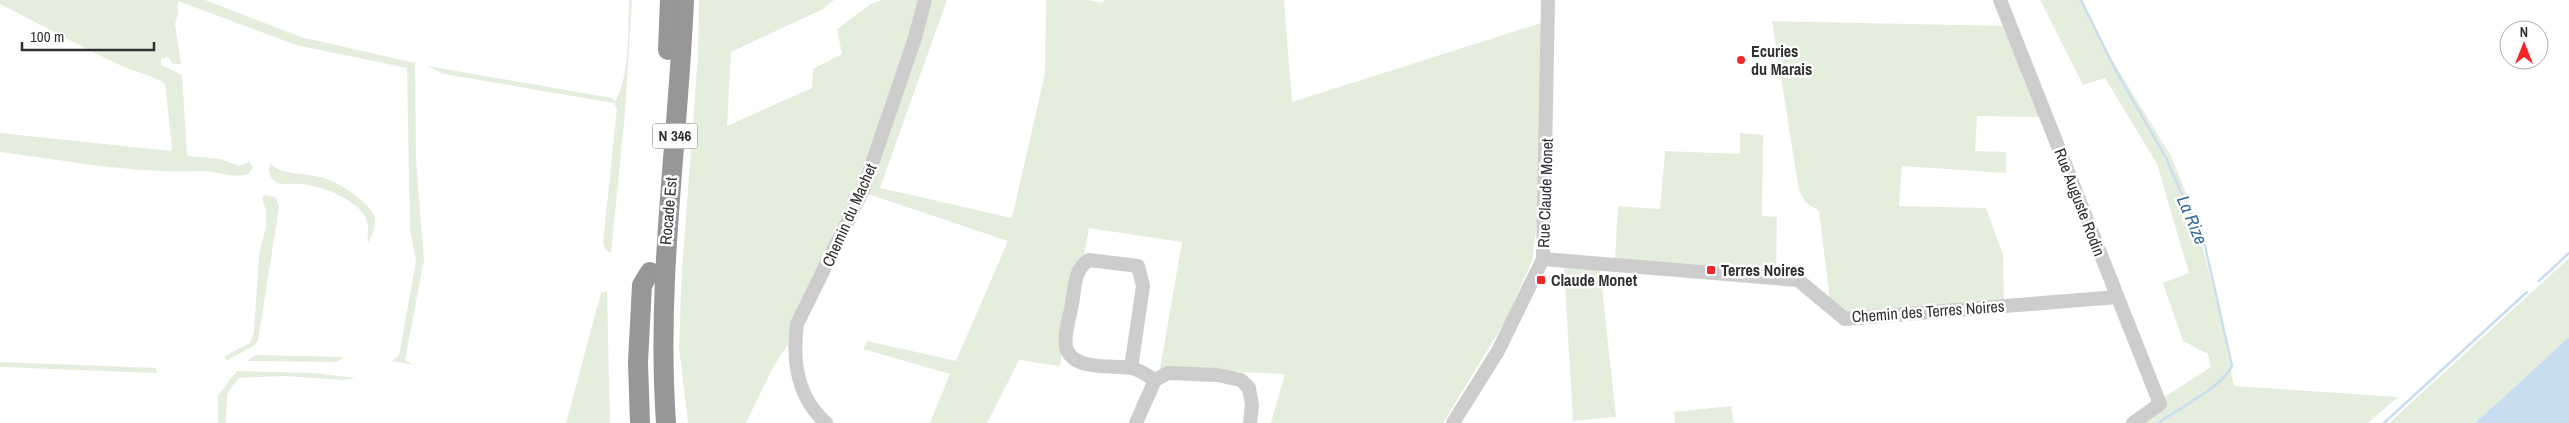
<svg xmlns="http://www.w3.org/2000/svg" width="2569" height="423" font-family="'Archivo Narrow',sans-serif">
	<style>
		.green { fill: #e5eedd }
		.water { fill: #c8ddf0 }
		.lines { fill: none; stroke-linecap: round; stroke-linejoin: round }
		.stream { stroke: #c8ddf0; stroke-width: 2.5 }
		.minor { stroke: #cdcdcd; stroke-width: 14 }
		.highway { stroke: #979797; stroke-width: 20 }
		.poi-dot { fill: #f62424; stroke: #fff; stroke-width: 2 }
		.labels { text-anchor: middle; stroke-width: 5; stroke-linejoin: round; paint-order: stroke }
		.shield { fill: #fff; stroke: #6e6e6e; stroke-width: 1 }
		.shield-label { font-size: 15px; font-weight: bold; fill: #303030 }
		.poi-label { font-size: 16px; font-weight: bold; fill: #303030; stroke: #fff; text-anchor: start }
		.street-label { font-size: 16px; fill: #303030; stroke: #fff }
		.water-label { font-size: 18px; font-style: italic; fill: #356c9b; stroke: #fff }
	</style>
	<rect width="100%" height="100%" fill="#fff"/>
	<g class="green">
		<path d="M0 0H205L301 37 415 63 416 160 424 260 405 360 414 365 392 361 399 355 416 261 410 230 407 68 296 45 178 1V13L175 24 181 64H173L168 57 161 59V65L182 75 187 156 221 159 239 166 249 162 253 167 248 174C231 179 216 170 199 171 134 174 64 160 0 152V133L171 151 172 147 165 84C152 74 136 73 122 66 80 47 41 24 0 4Z"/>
		<path d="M629 0H632L625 113 611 253 605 250 603 243 617 108 614 103 444 74 427 66 612 98 615 102C630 77 628 29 629 0Z"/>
		<path d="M699 0H834L823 9 731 52 727 126 812 88 813 69 842 54 837 29 871 4 882 0H947L880 188 1012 218 1045 73 1046 0H1088L1103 3 1104 0H1284L1292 102 1541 23 1539 207 1532 261 1506 320 1443 423H1271L1285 374 1160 369 1182 242 1089 228 1084 255 1075 265 1060 366 1019 360 987 423H930L950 374 863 349 867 341 956 361 1008 241 865 193 806 316 772 369 746 423H688L679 347 682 270 698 56Z"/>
		<path d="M2040 0H2082L2106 50 2171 156 2194 213 2221 320 2234 386 2398 397 2368 423H2124L2211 367 2208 354 2183 341 2163 283 2189 273 2157 164 2105 78 2083 85Z"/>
		<path d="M1772 21 2006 26 2041 117 1977 116 1975 151 2006 152V173L1902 166 1899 206 1986 208 2003 255 2004 304 1854 316 1830 300 1819 211 1806 203 1799 191Z"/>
		<path d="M1740 133 1763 135 1762 216 1777 217 1776 274 1615 260 1618 206 1660 209 1665 151 1740 154Z"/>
		<path d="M270 163C282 177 312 172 329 180 345 186 367 202 375 216V228L368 243C367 234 370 225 365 216 354 198 321 186 301 184 294 183 284 185 278 183 269 179 268 170 270 163Z"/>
		<path d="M264 195 276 197 279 208 258 340 255 345 228 360 225 359V356L250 343 254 332 259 255 266 226V210L262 199Z"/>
		<path d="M2569 258V337L2475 423H2389Z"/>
		<path d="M1564 267 1600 269 1616 417 1573 421Z"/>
		<path d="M607 291 610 423H566L601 293Z"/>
		<path d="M256 355 344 357 337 362 247 361Z"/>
		<path d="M0 362 156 368 157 373 0 367Z"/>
		<path d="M237 371 314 373 356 378 343 380 285 376 239 378 227 394 226 423H218V395Z"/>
		<path d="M1731 406 1734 423H1675L1674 412Z"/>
	</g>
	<path class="water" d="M2569 337V423H2475Z"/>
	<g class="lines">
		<g class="stream">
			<path d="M2081 0 2116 71 2166 158 2205 246 2232 366C2222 387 2178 409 2158 423"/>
			<path d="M2539 281 2569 253"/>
			<path d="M2384 423 2527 292"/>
		</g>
		<g class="minor">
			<path d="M2000 0 2160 404 2133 423"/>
			<path d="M1543 259 1798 280 1845 319 2117 297"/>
			<path d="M1131 368 1143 286 1138 266 1089 260C1074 269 1075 288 1072 304 1070 317 1062 338 1067 350 1076 371 1113 365 1131 368 1140 370 1147 375 1155 380"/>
			<path d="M826 423C797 397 792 362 797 324L863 190 914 41 925 0"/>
			<path d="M1136 423 1155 380 1168 373 1217 375 1241 380 1249 388 1252 405 1250 423"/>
			<path d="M1453 423 1498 351 1543 259 1548 0"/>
		</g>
		<g class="highway">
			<path d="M668 50 670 0"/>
			<path d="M640 423 638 362 642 285 650 272"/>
			<path d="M666 423C656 279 678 143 684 0"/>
		</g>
	</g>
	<g class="poi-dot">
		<circle cx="1741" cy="60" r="5"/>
		<rect x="1706" y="265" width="10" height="10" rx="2.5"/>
		<rect x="1536" y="275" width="10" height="10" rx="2.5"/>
	</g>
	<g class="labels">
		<rect class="shield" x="652.5" y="123.5" width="45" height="25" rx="4"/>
		<g class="shield-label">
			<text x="675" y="141">N 346</text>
		</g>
		<g class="poi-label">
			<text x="1751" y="57">Ecuries<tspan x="1751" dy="18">du Marais</tspan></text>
			<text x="1721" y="276">Terres Noires</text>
			<text x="1551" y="286">Claude Monet</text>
		</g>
		<g class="street-label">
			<text transform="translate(1545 193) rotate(-88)" y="6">Rue Claude Monet</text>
			<text transform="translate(2080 202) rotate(69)" y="6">Rue Auguste Rodin</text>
			<text transform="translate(668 211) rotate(-85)" y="6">Rocade Est</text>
			<text transform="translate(849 215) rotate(-66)" y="6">Chemin du Machet</text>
			<text transform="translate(1928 311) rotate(-4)" y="6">Chemin des Terres Noires</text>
		</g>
		<g class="water-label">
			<text transform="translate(2192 220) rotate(67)" y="6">La Rize</text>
		</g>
	</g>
	<g transform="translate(2524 45)"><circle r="24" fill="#ffffff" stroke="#acacac"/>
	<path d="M0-4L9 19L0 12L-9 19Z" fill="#f62424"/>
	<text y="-8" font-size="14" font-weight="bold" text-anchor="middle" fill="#303030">N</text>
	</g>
	<path d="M22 42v8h132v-8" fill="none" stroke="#303030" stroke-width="2.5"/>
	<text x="30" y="42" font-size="15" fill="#303030" stroke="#ffffff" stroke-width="4" paint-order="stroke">100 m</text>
</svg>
